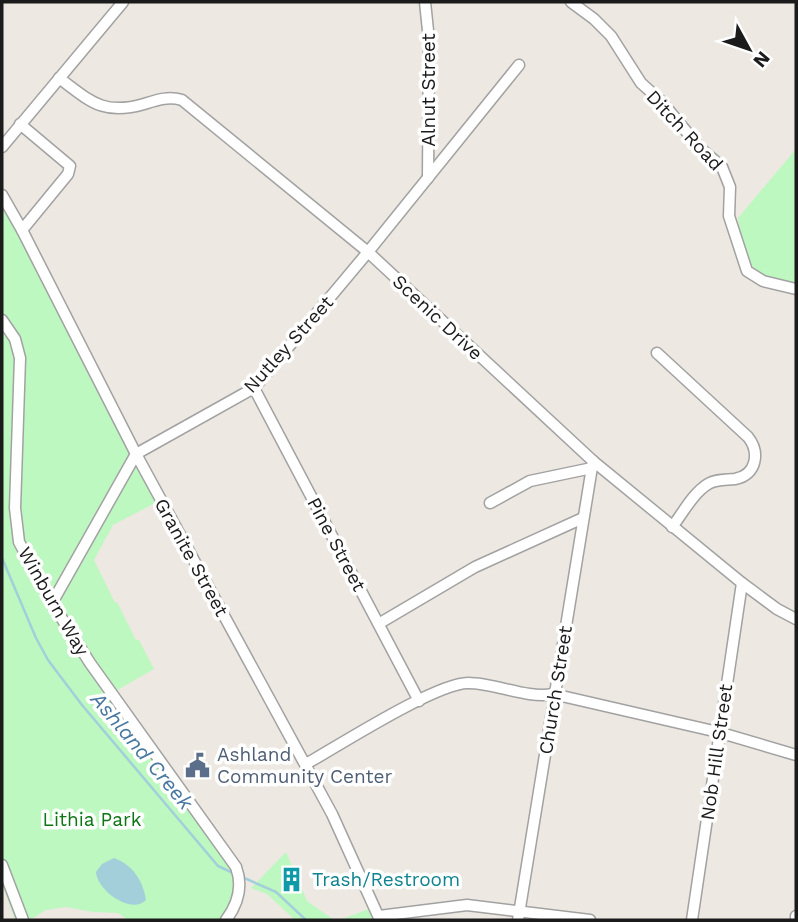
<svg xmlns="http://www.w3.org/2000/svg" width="798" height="922" font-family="'Work Sans',sans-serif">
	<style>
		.park { fill: #bdf8c0 }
		.water { fill: #a2cfda }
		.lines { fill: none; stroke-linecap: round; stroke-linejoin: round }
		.stream { stroke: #a2cfda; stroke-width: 2.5 }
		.minor-casing { stroke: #a2a2a2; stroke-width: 13 }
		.minor { stroke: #fff; stroke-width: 10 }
		.labels { text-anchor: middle; stroke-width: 7; stroke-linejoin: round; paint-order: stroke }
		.street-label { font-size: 19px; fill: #1b1b1b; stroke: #fff }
		.service-label { font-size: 19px; fill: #4e5e75; stroke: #fff; text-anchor: start }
		.park-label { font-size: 19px; fill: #0d7512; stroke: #fff }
		.culture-label { font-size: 19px; fill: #0d838f; stroke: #fff; text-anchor: start }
		.water-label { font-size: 21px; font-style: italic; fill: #4878a0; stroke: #fff }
	</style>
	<rect width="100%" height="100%" fill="#ede8e1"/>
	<g class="park">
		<path d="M796 149V283L757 275 741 243 738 218Z"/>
		<path d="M2 195 161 500 113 525 94 560 115 603 117 602 136 640H139L154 669 112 693 239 879 226 920H128L118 913 93 912 66 907 46 910 33 918 15 920 2 884Z"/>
		<path d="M286 852 307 901 334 920H295L267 894 251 888Z"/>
		<path d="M369 909 374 920H339Z"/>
	</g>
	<path class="water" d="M114 858C133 865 143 881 146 900 132 915 97 891 96 872L102 864Z"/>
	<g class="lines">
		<g class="stream">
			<path d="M2 558 36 638 48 660 82 705 218 866 233 873"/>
			<path d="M242 877 276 892 306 920"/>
		</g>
		<defs>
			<g id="minor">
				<path d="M425 2 429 40 428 178"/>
				<path d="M571 2 594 19 611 36 641 83 661 101 700 148 722 167 730 187 729 216 747 271 763 281 796 289"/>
				<path d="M59 78C90 101 103 116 144 104 157 100 168 96 182 100L368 252 593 461 742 583 777 609 796 619"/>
				<path d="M20 124 70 166 68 174 22 230"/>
				<path d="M2 147 123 2"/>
				<path d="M2 195 22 230 136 454 332 814 380 920"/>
				<path d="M2 320 15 339 20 358 15 508 19 542 52 603 90 663 236 867C243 886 238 904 226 920"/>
				<path d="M657 353 748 437C760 452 757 475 735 479 725 480 716 479 708 484 693 493 683 513 672 527"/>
				<path d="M254 388 419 701"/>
				<path d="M490 503 530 481 592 468"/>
				<path d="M52 603 136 454 254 388 368 252 519 65"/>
				<path d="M380 623 475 567 583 518"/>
				<path d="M306 764C338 746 436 683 468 683 496 683 526 699 553 694L718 732 796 755"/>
				<path d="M2 865 23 920"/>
				<path d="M379 916 467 905 590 920"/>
				<path d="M518 920 593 461"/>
				<path d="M692 920 742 583"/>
				<path d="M796 920V916"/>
			</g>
		</defs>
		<use href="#minor" class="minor-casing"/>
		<use href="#minor" class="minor"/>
	</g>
	<defs>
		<symbol id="civic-bare" viewBox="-9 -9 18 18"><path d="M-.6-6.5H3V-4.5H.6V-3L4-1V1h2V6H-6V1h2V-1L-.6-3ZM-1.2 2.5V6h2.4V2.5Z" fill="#5c6f8a" stroke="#fff" stroke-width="2.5" paint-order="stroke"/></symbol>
		<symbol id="building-bare" viewBox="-9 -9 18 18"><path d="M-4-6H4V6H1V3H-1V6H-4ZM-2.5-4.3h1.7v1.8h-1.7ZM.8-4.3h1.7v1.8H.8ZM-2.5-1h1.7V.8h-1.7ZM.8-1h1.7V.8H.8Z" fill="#0f9aa8" stroke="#fff" stroke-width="2.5" paint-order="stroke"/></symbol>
	</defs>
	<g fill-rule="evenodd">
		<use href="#civic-bare" x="180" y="748" width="35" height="35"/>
		<use href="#building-bare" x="274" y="862" width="35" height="35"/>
	</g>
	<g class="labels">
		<g class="street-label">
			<text transform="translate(428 90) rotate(-90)" y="7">Alnut Street</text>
			<text transform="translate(685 130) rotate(47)" y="7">Ditch Road</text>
			<text transform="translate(438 317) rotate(43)" y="7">Scenic Drive</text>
			<text transform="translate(288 344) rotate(-48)" y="7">Nutley Street</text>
			<text transform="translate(337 544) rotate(62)" y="7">Pine Street</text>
			<text transform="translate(192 557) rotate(61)" y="7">Granite Street</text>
			<text transform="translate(54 601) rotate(60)" y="7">Winburn Way</text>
			<text transform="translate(555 690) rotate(-81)" y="7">Church Street</text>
			<text transform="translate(716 752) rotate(-82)" y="7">Nob Hill Street</text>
		</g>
		<g class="service-label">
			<text x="217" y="761">Ashland<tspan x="217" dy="22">Community Center</tspan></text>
		</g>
		<g class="park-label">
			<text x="92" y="826">Lithia Park</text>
		</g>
		<g class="culture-label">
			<text x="312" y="886">Trash/Restroom</text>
		</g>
		<g class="water-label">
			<text transform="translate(142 751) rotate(50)" y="7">Ashland Creek</text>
		</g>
	</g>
	<rect width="798" height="922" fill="none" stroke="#1b1b1b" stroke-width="7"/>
	<g transform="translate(749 49) rotate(130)" stroke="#ffffff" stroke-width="5" paint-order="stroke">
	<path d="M0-5L12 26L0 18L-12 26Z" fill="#1b1b1b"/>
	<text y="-10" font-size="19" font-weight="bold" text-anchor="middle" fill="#1b1b1b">N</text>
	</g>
</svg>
